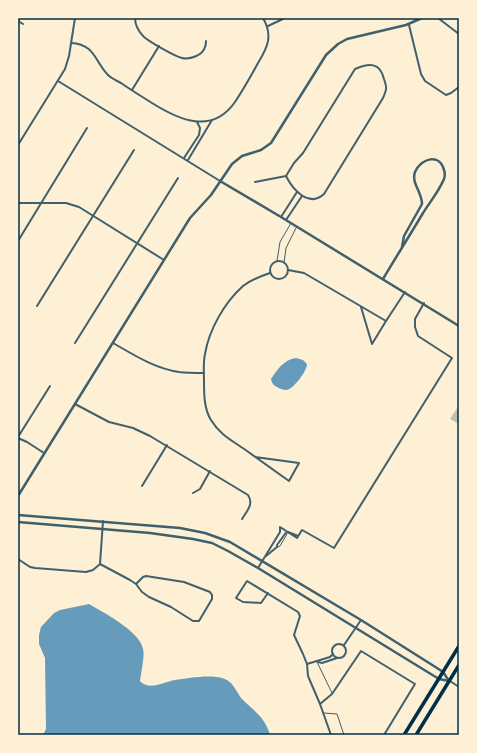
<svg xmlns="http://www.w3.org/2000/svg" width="477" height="753" font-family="'DM Sans',sans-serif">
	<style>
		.water { fill: #669bbc }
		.building { fill: #bec0b2 }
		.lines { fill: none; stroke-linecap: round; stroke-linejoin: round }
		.service { stroke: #3f606c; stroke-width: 1 }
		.minor { stroke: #3f606c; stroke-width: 2 }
		.tertiary { stroke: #3f606c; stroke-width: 2.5 }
		.trunk { stroke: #003049; stroke-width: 3.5 }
		.neatline { fill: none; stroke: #003049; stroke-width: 1.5 }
	</style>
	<rect width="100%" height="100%" fill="#fdf0d5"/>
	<g class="water">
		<path d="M296 358 303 360 307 364C307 371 293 390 286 390 283 390 279 388 277 387 273 385 272 383 271 379 278 369 283 360 296 358Z"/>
		<path d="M89 604C104 613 140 631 143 649 145 655 141 673 140 681 149 691 164 682 175 680 188 678 216 673 227 680 234 684 237 693 242 699 255 712 265 717 270 735H43L46 729 45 658 39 644V635L41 627 54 613 60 610Z"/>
	</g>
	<path class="building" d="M459 405V424L450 419Z"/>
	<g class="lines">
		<g class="service">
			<path d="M277 261 280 242 291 223"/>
			<path d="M284 263 286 248 296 228"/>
			<path d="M278 547 280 546 287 534"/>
			<path d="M317 662 332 693"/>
			<path d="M324 713 337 714 344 735"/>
		</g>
		<g class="minor">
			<path d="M135 18C135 25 139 32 144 37 150 42 174 56 182 58 190 60 203 55 205 47 206 45 206 43 206 41"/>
			<path d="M438 18 459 34"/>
			<path d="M18 21 23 24"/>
			<path d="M409 25 421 74 425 81 446 95 451 93 459 87"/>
			<path d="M268 26 285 18"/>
			<path d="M71 43C95 44 95 62 108 75 111 78 117 81 121 83 131 90 141 96 152 103 179 120 212 135 235 102 243 90 251 76 258 63 268 47 273 35 263 18"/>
			<path d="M58 81 220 181"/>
			<path d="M132 90 159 46"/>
			<path d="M18 145 65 69 69 56 75 18"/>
			<path d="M184 158 199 135 200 128 197 122"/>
			<path d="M188 160 212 120"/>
			<path d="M255 182 286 176 294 163 303 153 355 69C369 63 380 62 384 79 387 88 387 89 383 98L324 194C309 208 293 190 286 176"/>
			<path d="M18 203H66L79 207 164 260"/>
			<path d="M281 217 297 192"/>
			<path d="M286 220 302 196"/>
			<path d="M18 241 87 128"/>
			<circle cx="279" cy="270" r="9"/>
			<path d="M288 270 304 273 386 321 372 344 361 307"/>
			<path d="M37 306 134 150"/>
			<path d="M386 321 405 292"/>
			<path d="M75 343 178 178"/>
			<path d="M113 343C134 355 154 368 179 372 187 373 195 373 204 373"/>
			<path d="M75 404 109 422 133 428 150 436 248 495C254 504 247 511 242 519"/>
			<path d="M18 437 50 386"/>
			<path d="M18 438 27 442 44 453"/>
			<path d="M255 457 299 463 289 481C275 471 261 461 247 451 233 441 220 435 211 420 204 409 204 394 204 381 204 373 203 363 205 354 209 330 224 303 243 286 251 280 261 276 270 273"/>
			<path d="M142 486 167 445"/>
			<path d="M193 493 200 489 210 471"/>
			<path d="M288 532 298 536"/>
			<path d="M266 556 277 547V545L285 534 287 532"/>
			<path d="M18 559 30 567 35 568 86 572 93 570 100 564 103 521"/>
			<path d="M100 564 130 580 136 584 142 592 149 597 171 607 193 621H199L212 599V595L210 592 184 582 146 576 143 577 136 584"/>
			<path d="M258 568 280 532V527L297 538 302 530 334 548 452 358 418 336 415 327V319L424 303"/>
			<path d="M268 593 261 603 243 602 236 598 247 581 298 612 300 616 294 635 303 654 307 664 308 676 320 704"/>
			<circle cx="339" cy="651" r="7"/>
			<path d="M344 645 361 620"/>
			<path d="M318 662 322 663 337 658"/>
			<path d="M307 664 330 657 333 654"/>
			<path d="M450 681 459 687"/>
			<path d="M331 735 320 704 332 694 361 651 415 684 384 735"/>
		</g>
		<g class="tertiary">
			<path d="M220 181 281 217 459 326"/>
			<path d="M383 279C396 257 410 235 423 213 430 202 439 191 444 179 445 176 445 173 444 170 440 153 421 158 415 172 411 183 422 192 422 204L404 236 402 247"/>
			<path d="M18 496 190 218 211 195 232 164 242 156 261 150 271 143 326 55 338 44 347 39 406 25 422 18"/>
			<path d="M18 515 180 528 205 533 230 542 361 620 437 668 443 672 449 681"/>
			<path d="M18 522 150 533 193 539 212 543 228 551 258 568 439 679 449 681"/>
		</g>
		<g class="trunk">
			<path d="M404 735 459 646"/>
			<path d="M416 735 459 665"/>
		</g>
	</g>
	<rect width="477" height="753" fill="none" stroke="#fdf0d5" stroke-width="38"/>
	<rect x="19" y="19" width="439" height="715" class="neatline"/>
</svg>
